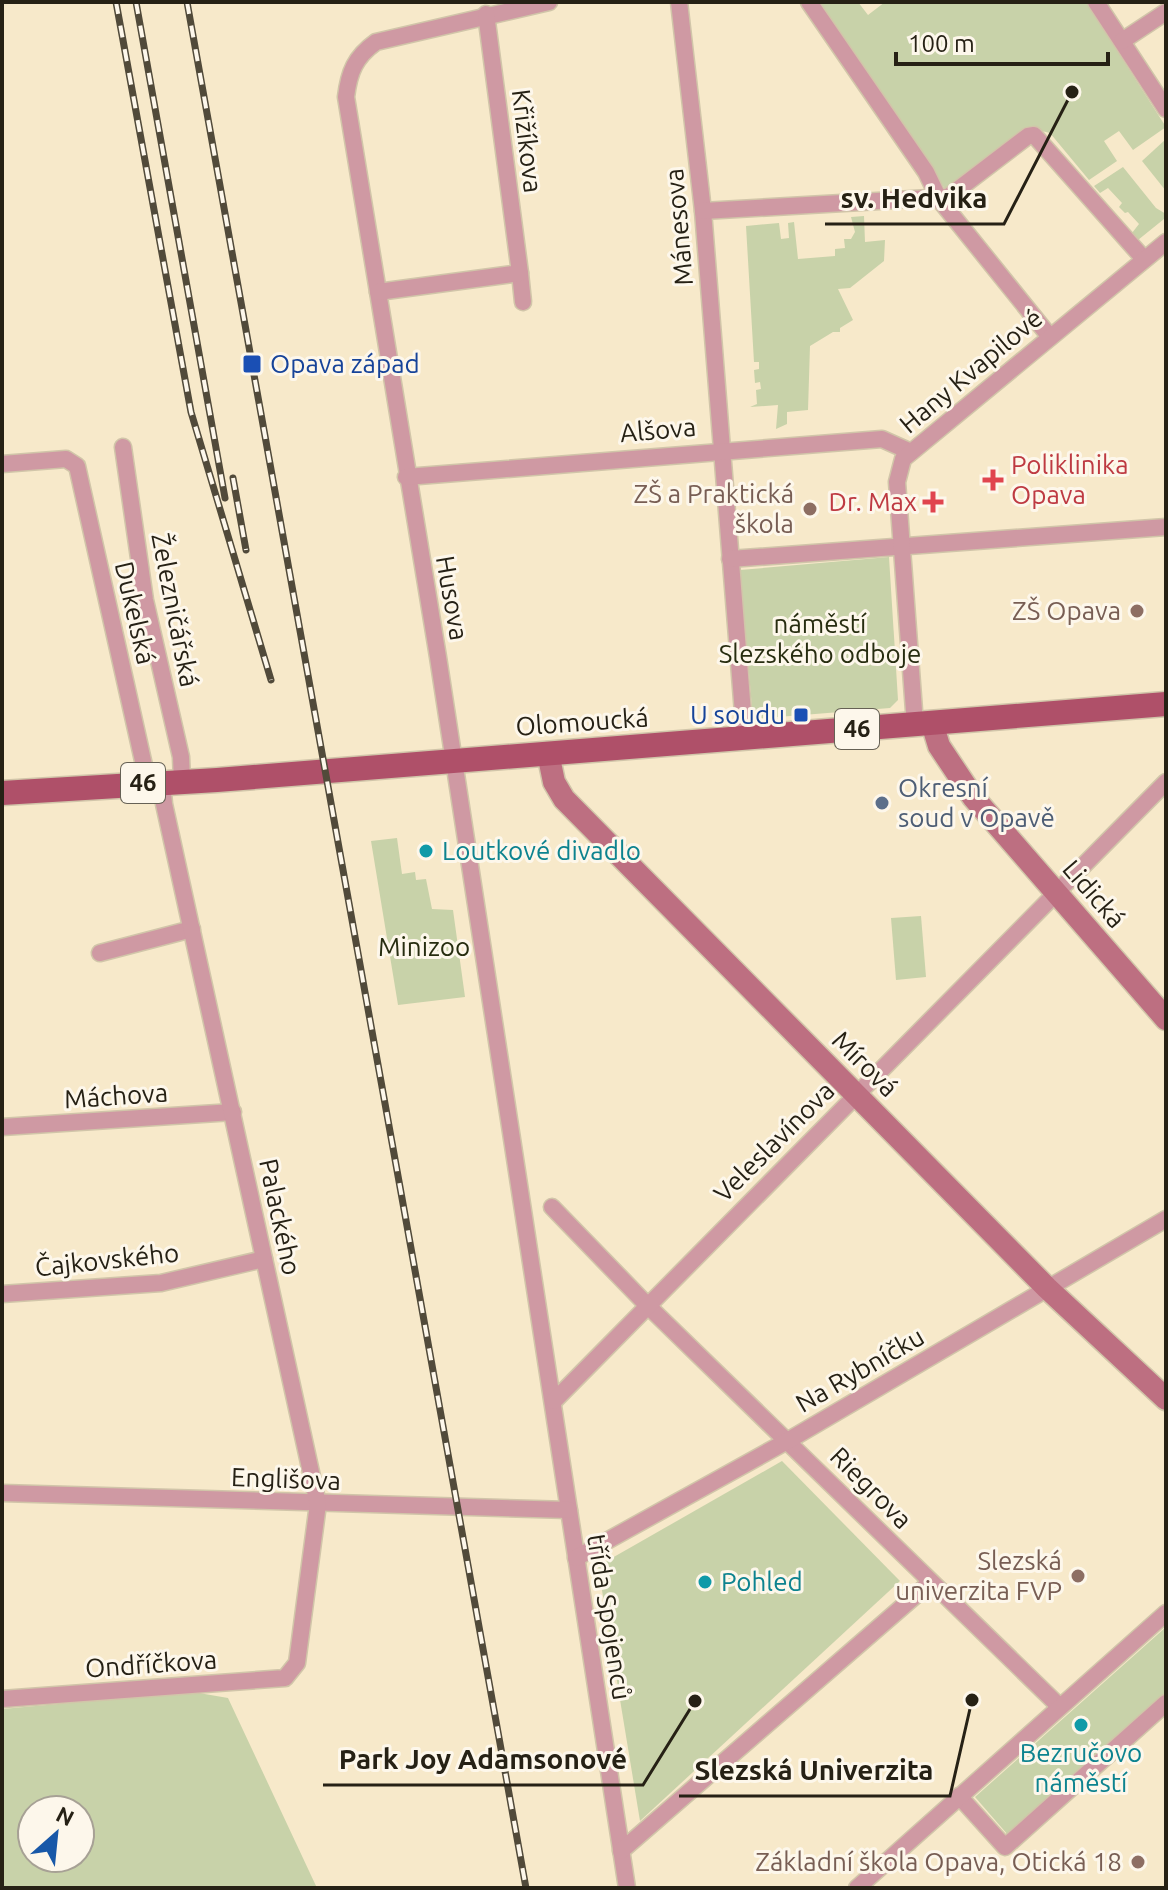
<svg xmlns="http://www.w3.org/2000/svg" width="1168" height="1890" font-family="Ubuntu,sans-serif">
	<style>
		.green { fill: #c8d2a9; fill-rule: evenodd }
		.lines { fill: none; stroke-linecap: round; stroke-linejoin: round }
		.street-casing { stroke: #d1c5a9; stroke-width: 19 }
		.secondary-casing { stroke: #d1c5a9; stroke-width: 25 }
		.primary-casing { stroke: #d1c5a9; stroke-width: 27 }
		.street { stroke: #cf99a3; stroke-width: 16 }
		.secondary { stroke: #bd6f81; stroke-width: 22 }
		.primary { stroke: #af5069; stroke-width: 24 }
		.rail-casing { stroke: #514a3a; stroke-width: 7 }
		.rail { stroke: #fdf7eb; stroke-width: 4; stroke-dasharray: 12; stroke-linecap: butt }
		.transit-dot { fill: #1a4fb4; stroke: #fdf7eb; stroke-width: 3 }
		.health-dot { fill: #e0444e; stroke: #fdf7eb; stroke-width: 3 }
		.education-dot { fill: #8d6e63; stroke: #fdf7eb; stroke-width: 3 }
		.service-dot { fill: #5c6f8a; stroke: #fdf7eb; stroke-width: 3 }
		.culture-dot { fill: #0f9aa8; stroke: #fdf7eb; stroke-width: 3 }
		.labels { text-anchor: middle; stroke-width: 6; stroke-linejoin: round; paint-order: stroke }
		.shield { fill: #fdf7eb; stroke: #666155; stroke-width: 2 }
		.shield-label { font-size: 24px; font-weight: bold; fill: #262115 }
		.street-label { font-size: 26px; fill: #262115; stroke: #fdf7eb }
		.transit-label { font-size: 26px; fill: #164399; stroke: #fdf7eb; text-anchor: start }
		.health-label { font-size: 26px; fill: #be3a42; stroke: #fdf7eb; text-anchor: start }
		.education-label { font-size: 26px; fill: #785e54; stroke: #fdf7eb; text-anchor: end }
		.park-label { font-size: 26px; fill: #272d10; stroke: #fdf7eb }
		.service-label { font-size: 26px; fill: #4e5e75; stroke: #fdf7eb; text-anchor: start }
		.culture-label { font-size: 26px; fill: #0d838f; stroke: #fdf7eb; text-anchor: start }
		.leader { fill: none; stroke: #262115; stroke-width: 3 }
		.callout-dot { fill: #262115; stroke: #fdf7eb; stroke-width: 3 }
		.callout-label { font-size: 28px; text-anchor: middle; font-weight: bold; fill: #262115; stroke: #fdf7eb; stroke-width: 6; stroke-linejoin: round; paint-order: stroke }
	</style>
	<rect width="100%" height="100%" fill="#f7e9ca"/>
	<g class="green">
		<path d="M819 2H858L868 15 885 2H1086L1166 127 1133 150 1119 131 1104 141 1117 161 1089 180 1050 133 1029 128 947 192Z"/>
		<path d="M1166 139V191L1142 161Z"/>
		<path d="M1123 167 1156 208 1166 214 1164 219 1138 240 1132 233 1139 224 1128 212 1125 213 1119 207 1122 203 1108 188 1100 193 1094 186Z"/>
		<path d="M864 216 865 242 885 240 884 261 850 288 838 289 853 320 840 328V332H833L810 346 808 410 787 412V424L776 429 778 405 750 407 757 404 756 390 761 389 760 382 755 383 754 370 759 369V362H754L746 226 779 223 781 239 789 238 788 223 794 222 798 259 835 256V249L845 248 844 239H851L855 232 851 217Z"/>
		<path d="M889 557 898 700 890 708 753 719 740 570Z"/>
		<path d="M397 838 402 874 415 872 416 880 426 879 432 909 453 910 465 997 398 1005 371 841Z"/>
		<path d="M921 916 926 977 896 980 891 918Z"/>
		<path d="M782 1461 900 1581 640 1821 598 1566Z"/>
		<path d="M1166 1627V1693L1008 1835 975 1797Z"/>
		<path d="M193 1692 228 1698 317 1888H2V1709ZM32 1810H80V1858H32Z"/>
	</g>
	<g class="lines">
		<defs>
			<g id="street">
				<path d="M549 2 376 42C355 57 349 72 346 97L438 657 627 1888"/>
				<path d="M679 2 703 211 745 738"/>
				<path d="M809 2 926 172 939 199 1050 337"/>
				<path d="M1096 2 1166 109"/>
				<path d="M1122 41 1166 12"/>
				<path d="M703 211 948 197 1028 136 1034 135 1144 259"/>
				<path d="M520 273 523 302"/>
				<path d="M378 292 520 273 486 14"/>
				<path d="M123 447 145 600 181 757 182 781"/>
				<path d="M2 464 66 459 77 466 148 783"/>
				<path d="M406 477 882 439 911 452"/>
				<path d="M730 559 1166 527"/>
				<path d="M915 724 897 482 903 459 1166 242"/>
				<path d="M100 953 192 929"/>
				<path d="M2 1127 233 1112"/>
				<path d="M552 1207 647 1305 1059 1706"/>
				<path d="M2 1294 161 1283 264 1259"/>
				<path d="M554 1401 1166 782"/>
				<path d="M2 1493 569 1510"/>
				<path d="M576 1558 789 1440 1166 1219"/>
				<path d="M2 1699 285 1678 297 1663 318 1504 164 804 162 782"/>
				<path d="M959 1796 1005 1847 1166 1703"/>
				<path d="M621 1851 931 1582"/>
				<path d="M857 1888 1166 1613"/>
			</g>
			<g id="secondary">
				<path d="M932 723 939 746 973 797 1166 1019"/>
				<path d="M548 753 554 782 564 799 1047 1288 1166 1399"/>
			</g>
			<path id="primary" d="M2 793 217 780 1166 704"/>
		</defs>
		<use href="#street" class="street-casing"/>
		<use href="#secondary" class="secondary-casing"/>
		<use href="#primary" class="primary-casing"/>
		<use href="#street" class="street"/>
		<use href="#secondary" class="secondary"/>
		<use href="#primary" class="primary"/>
		<defs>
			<g id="rail">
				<path d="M116 2 191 412 271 680"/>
				<path d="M136 2 225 498"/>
				<path d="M187 2 526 1888"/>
				<path d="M233 478 246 550"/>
			</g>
		</defs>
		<use href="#rail" class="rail-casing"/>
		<use href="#rail" class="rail"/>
	</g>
	<g class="transit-dot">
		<rect x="242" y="354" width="20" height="20" rx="4"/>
		<rect x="793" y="707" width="16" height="16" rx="4"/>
	</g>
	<g class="health-dot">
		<path d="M989 468h8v8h8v8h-8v8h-8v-8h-8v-8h8z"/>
		<path d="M929 490h8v8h8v8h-8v8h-8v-8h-8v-8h8z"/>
	</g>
	<g class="education-dot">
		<circle cx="810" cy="509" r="8"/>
		<circle cx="1137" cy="611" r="8"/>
		<circle cx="1078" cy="1576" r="8"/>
		<circle cx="1138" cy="1862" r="8"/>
	</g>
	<circle class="service-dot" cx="882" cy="803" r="8"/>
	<g class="culture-dot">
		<circle cx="426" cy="851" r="8"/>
		<circle cx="705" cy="1582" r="8"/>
		<circle cx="1081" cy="1725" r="8"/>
	</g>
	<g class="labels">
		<g class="shield">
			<rect x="835" y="709" width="44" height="40" rx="6"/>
			<rect x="121" y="763" width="44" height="40" rx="6"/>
		</g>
		<g class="shield-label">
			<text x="857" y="737">46</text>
			<text x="143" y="791">46</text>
		</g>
		<g class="street-label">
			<text transform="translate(527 141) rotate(83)" y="9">Křižíkova</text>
			<text transform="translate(679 227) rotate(-95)" y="9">Mánesova</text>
			<text transform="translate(971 371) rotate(-40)" y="9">Hany Kvapilové</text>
			<text transform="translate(658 430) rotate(-5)" y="9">Alšova</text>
			<text transform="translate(452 598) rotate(80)" y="9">Husova</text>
			<text transform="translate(175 610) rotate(79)" y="9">Železničářská</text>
			<text transform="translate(135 613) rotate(77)" y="9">Dukelská</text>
			<text transform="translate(582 722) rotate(-4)" y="9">Olomoucká</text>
			<text transform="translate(1094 894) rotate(49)" y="9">Lidická</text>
			<text transform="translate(865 1064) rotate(45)" y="9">Mírová</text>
			<text transform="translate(116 1096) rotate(-4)" y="9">Máchova</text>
			<text transform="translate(774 1142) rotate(-45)" y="9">Veleslavínova</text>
			<text transform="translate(280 1217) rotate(78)" y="9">Palackého</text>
			<text transform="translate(107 1260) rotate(-6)" y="9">Čajkovského</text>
			<text transform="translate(860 1370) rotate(-30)" y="9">Na Rybníčku</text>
			<text transform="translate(286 1479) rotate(2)" y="9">Englišova</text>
			<text transform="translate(871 1488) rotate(45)" y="9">Riegrova</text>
			<text transform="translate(609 1617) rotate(81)" y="9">třída Spojenců</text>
			<text transform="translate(151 1664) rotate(-4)" y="9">Ondříčkova</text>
		</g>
		<g class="transit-label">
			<text x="270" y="373">Opava západ</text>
			<text x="785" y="724" text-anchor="end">U soudu</text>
		</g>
		<g class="health-label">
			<text x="1011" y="474">Poliklinika<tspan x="1011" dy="30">Opava</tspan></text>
			<text x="917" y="511" text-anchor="end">Dr. Max</text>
		</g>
		<g class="education-label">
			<text x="794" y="503">ZŠ a Praktická<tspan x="794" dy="30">škola</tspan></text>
			<text x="1121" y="620">ZŠ Opava</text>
			<text x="1062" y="1570">Slezská<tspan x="1062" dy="30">univerzita FVP</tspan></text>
			<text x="1122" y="1871">Základní škola Opava, Otická 18</text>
		</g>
		<g class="park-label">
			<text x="820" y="633">náměstí<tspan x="820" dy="30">Slezského odboje</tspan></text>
			<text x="424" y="956">Minizoo</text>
		</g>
		<g class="service-label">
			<text x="898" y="797">Okresní<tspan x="898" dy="30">soud v Opavě</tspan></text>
		</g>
		<g class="culture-label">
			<text x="442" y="860">Loutkové divadlo</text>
			<text x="721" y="1591">Pohled</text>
			<text x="1081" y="1762" text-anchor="middle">Bezručovo<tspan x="1081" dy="30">náměstí</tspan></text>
		</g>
	</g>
	<path class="leader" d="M1072 92L1004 224H825M695 1701L643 1785H323M972 1700L950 1796H679"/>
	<g class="callout-dot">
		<circle cx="1072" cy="92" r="8"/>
		<circle cx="695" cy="1701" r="8"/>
		<circle cx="972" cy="1700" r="8"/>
	</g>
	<g class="callout-label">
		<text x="914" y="208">sv. Hedvika</text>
		<text x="483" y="1769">Park Joy Adamsonové</text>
		<text x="814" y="1780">Slezská Univerzita</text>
	</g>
	<rect width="1168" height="1890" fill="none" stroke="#262115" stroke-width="8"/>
	<g transform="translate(56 1834) rotate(27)"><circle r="38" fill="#fdf7eb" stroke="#a7a195" stroke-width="2"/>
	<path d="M0-6L14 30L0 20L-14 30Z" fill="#1858a8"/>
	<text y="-12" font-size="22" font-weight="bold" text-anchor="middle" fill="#262115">N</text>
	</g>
	<path d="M896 52v12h212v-12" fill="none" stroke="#262115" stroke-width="4"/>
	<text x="908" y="52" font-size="24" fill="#262115" stroke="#fdf7eb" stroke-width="6" paint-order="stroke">100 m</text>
</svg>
